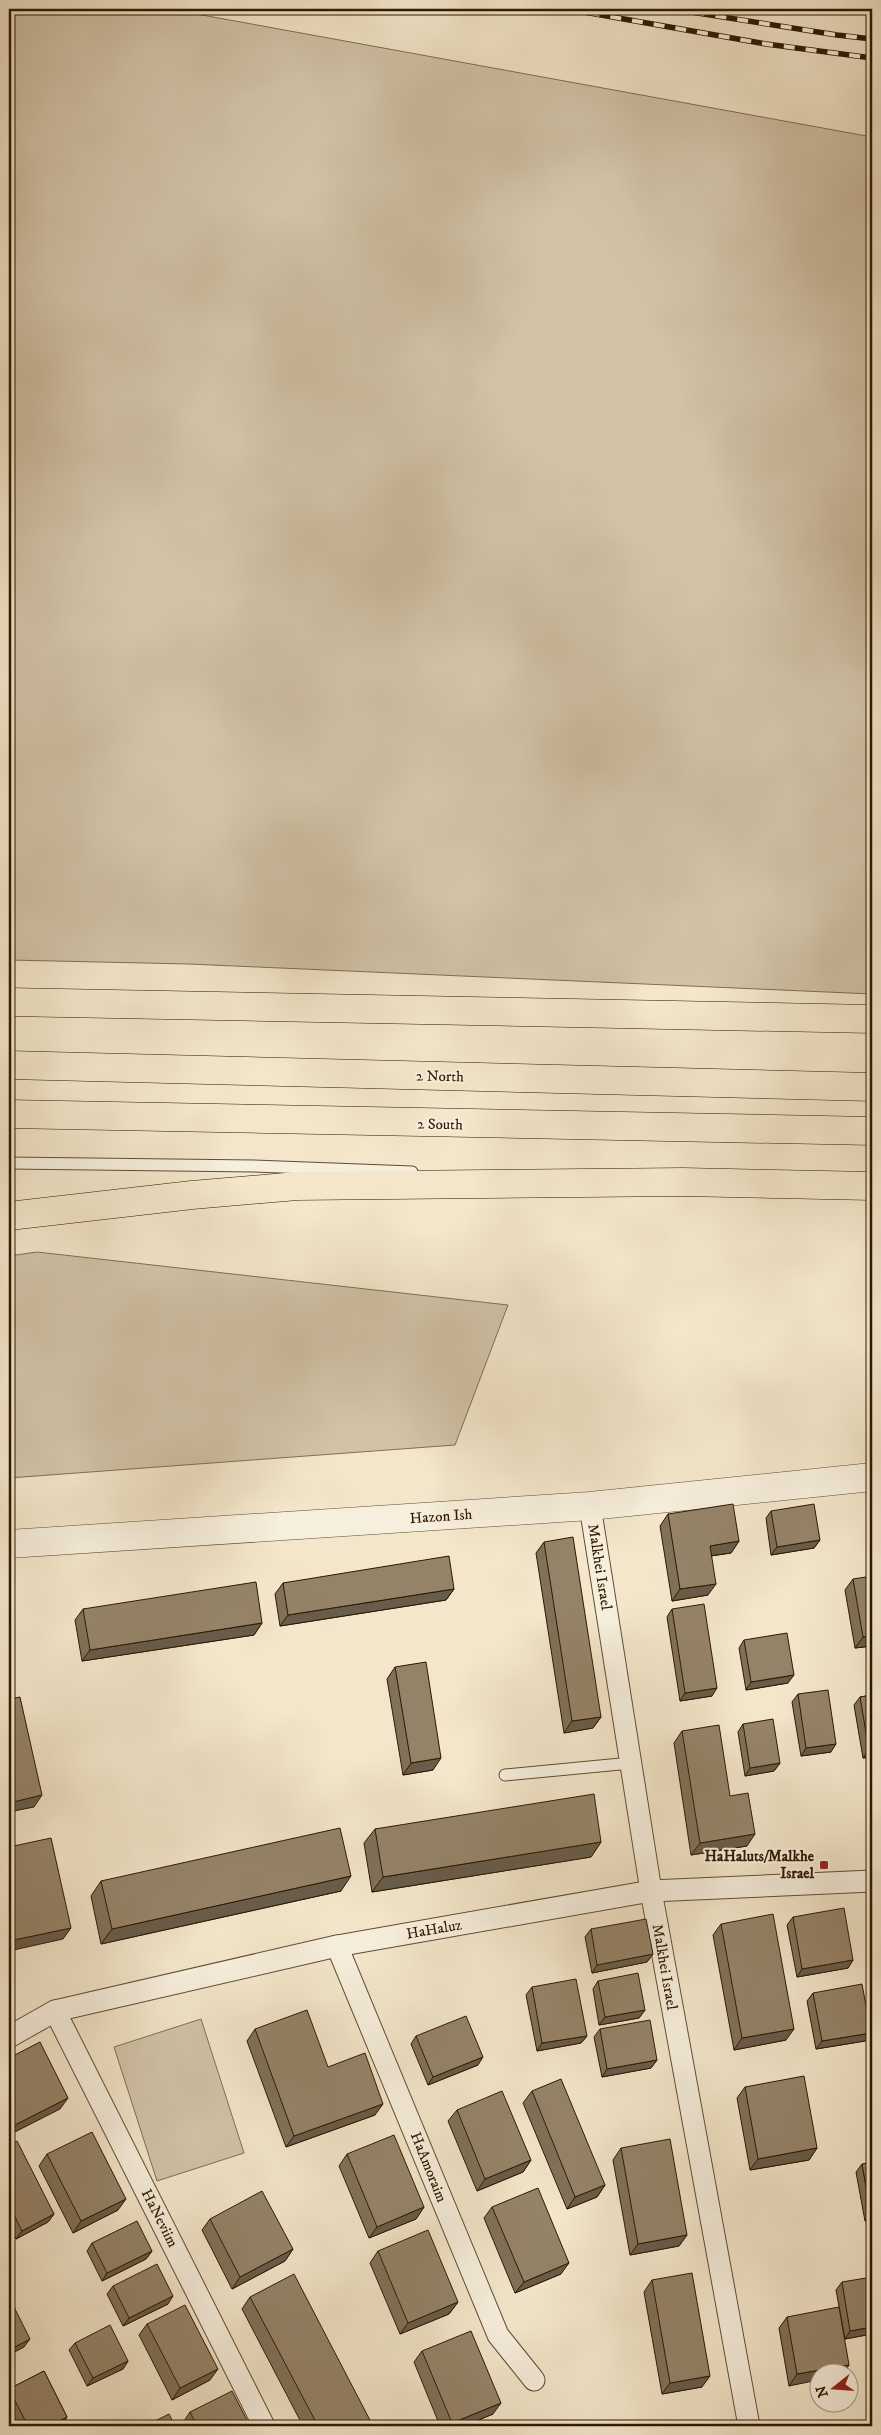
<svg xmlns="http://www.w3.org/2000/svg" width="881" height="2435" font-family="'IM FELL DW Pica',serif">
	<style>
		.green { fill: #d2c3a8; stroke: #806e54 }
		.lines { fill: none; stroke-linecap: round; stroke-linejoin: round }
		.service-casing { stroke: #604c32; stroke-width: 13 }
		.minor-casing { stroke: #604c32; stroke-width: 23 }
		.tertiary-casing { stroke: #604c32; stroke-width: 29 }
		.motorway-casing { stroke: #2f1800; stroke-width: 29 }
		.service { stroke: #f7efdd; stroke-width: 11 }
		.minor { stroke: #f7efdd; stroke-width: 21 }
		.tertiary { stroke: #f7efdd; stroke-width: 28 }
		.motorway { stroke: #f3e6ca; stroke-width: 28 }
		.rail-casing { stroke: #2f1800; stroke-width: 5.5 }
		.rail { stroke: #f7efdd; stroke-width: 4; stroke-dasharray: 11; stroke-linecap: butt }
		.wall { fill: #80715a; stroke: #2f1800 }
		.shaded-wall { fill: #685c4a; stroke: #2f1800 }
		.building { fill: #958369; stroke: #2f1800 }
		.poi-dot { fill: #8f2418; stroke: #f7efdd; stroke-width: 2 }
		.labels { text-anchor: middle; stroke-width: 4; stroke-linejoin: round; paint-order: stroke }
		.street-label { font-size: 15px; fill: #2f1800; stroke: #f7efdd }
		.poi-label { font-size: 15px; font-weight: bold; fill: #2f1800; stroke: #f7efdd; text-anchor: end }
	</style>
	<rect width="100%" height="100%" fill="#f3e6ca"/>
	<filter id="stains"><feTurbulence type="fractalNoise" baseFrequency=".004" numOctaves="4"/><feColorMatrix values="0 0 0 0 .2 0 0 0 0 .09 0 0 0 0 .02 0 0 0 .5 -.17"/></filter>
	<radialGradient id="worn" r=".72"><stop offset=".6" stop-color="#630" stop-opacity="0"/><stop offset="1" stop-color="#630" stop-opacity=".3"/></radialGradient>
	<g class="green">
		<path d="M9 9H186L202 15 872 137V994L189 964 9 960Z"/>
		<path d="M37 1252 508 1305 455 1445 9 1478V1256Z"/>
		<path d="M201 2019 244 2153 157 2181 114 2047Z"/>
	</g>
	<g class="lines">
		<defs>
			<g id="service">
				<path d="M9 1163 254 1166 412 1172"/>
				<path d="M505 1775 631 1763"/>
			</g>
			<g id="minor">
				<path d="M590 1506 651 1891 749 2426"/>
				<path d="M337 1946 498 2335 534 2380"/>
				<path d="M55 2011 264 2426"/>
				<path d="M9 2037 55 2011 337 1946 651 1891 872 1881"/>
			</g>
			<path id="tertiary" d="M9 1544 590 1506 872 1477"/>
			<g id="motorway">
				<path d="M9 1002 872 1019"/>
				<path d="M9 1065 872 1087"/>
				<path d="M9 1114 872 1131"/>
				<path d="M9 1216 192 1195 297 1186 683 1182 872 1186"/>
			</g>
		</defs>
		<use href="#service" class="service-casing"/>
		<use href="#minor" class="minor-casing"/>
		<use href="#tertiary" class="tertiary-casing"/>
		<use href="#motorway" class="motorway-casing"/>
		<use href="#service" class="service"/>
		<use href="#minor" class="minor"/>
		<use href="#tertiary" class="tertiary"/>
		<use href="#motorway" class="motorway"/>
		<defs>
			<g id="rail">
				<path d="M567 9 766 44 872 58"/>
				<path d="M672 9 837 35 872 39"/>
			</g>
		</defs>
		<use href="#rail" class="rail-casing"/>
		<use href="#rail" class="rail"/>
	</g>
	<g class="wall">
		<path d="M771 1511 820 1540 814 1548 771 1555 766 1518Z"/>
		<path d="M668 1514 739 1541 731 1553 711 1556 708 1595 672 1601 660 1526Z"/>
		<path d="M544 1542 601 1717 593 1728 564 1733 536 1553Z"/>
		<path d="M853 1579 872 1646 855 1648 845 1590Z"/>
		<path d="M283 1583 454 1589 446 1600 280 1626 275 1594Z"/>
		<path d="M83 1609 262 1623 254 1635 82 1661 75 1620Z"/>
		<path d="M672 1609 712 1696 680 1701 667 1617Z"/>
		<path d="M744 1640 788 1683 746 1690 739 1648Z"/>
		<path d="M395 1667 433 1770 403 1775 387 1679Z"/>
		<path d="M798 1694 831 1752 801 1756 792 1702Z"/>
		<path d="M872 1695V1757L863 1758 854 1705 860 1697Z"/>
		<path d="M743 1724 780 1763 774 1771 745 1776 738 1732Z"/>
		<path d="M682 1731 730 1796 747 1846 691 1855 674 1743Z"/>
		<path d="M375 1829 601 1842 591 1857 372 1892 364 1843Z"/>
		<path d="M101 1881 341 1891 101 1944 91 1896Z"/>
		<path d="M793 1917 853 1960 848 1968 797 1977 787 1925Z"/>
		<path d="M721 1924 786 2040 734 2050 713 1935Z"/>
		<path d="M591 1929 653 1954 647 1962 592 1973 585 1937Z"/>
		<path d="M598 1981 645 2010 639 2018 599 2025 593 1989Z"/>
		<path d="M532 1987 587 2036 581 2043 537 2051 526 1995Z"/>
		<path d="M813 1993 865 2041 816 2049 807 2001Z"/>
		<path d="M255 2029 328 2067 375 2115 286 2147 247 2041Z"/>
		<path d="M600 2029 657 2060 651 2068 602 2077 594 2037Z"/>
		<path d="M416 2036 478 2065 428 2085 411 2044Z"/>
		<path d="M745 2087 817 2148 809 2160 750 2170 737 2098Z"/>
		<path d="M532 2091 605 2185 597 2197 567 2209 523 2103Z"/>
		<path d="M457 2110 531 2160 523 2172 477 2191 448 2121Z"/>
		<path d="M9 2145 54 2214 48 2222 16 2239 9 2224Z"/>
		<path d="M621 2148 687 2235 679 2246 630 2255 613 2160Z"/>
		<path d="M47 2154 118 2210 73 2233 39 2166Z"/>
		<path d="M347 2154 424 2207 416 2219 369 2238 339 2166Z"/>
		<path d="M862 2164 872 2220 865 2221 856 2172Z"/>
		<path d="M492 2207 561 2274 515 2293 484 2218Z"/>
		<path d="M210 2219 293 2249 285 2261 232 2289 202 2230Z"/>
		<path d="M92 2243 152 2251 146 2259 102 2281 87 2251Z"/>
		<path d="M378 2251 458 2302 449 2314 400 2334 370 2263Z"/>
		<path d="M652 2280 702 2387 662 2394 644 2292Z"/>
		<path d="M842 2282 872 2334 845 2339 836 2290Z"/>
		<path d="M113 2286 168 2304 123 2326 107 2294Z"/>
		<path d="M250 2297 373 2426H303L242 2309Z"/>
		<path d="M787 2317 849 2365 844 2372H818L789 2386 779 2328Z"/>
		<path d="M147 2324 210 2380 172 2400 139 2335Z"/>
		<path d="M75 2343 128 2361 123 2369 87 2386 69 2350Z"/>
		<path d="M422 2351 493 2414 464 2426H440L414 2362Z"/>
		<path d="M44 2371 67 2417 62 2425 60 2426H18L9 2407V2389Z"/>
		<path d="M190 2412 250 2426H183L182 2424Z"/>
	</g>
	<g class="shaded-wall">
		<path d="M820 1540 814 1548 771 1555 777 1547Z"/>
		<path d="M739 1541 731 1553 702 1557 710 1546Z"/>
		<path d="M716 1584 708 1595 672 1601 680 1589Z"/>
		<path d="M454 1589 446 1600 280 1626 288 1615Z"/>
		<path d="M262 1623 254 1635 82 1661 90 1650Z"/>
		<path d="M872 1635V1646L855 1648 863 1637Z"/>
		<path d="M14 1656 9 1664V1657Z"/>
		<path d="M794 1675 788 1683 746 1690 751 1682Z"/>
		<path d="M717 1688 712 1696 680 1701 685 1693Z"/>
		<path d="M601 1717 593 1728 564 1733 572 1721Z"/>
		<path d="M836 1744 831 1752 801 1756 806 1748Z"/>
		<path d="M869 1750H872V1757L863 1758Z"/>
		<path d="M441 1758 433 1770 403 1775 411 1763Z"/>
		<path d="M780 1763 774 1771 745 1776 750 1768Z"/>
		<path d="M42 1795 34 1807 9 1812V1803Z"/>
		<path d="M755 1834 747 1846 691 1855 700 1843Z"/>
		<path d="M601 1842 591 1857 372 1892 383 1877Z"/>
		<path d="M351 1876 341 1891 101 1944 112 1929Z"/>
		<path d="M71 1928 63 1939 9 1951V1941Z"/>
		<path d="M653 1954 647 1962 592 1973 597 1965Z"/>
		<path d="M853 1960 848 1968 797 1977 802 1969Z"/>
		<path d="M645 2010 639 2018 599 2025 605 2017Z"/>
		<path d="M794 2029 786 2040 734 2050 742 2038Z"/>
		<path d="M871 2033 865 2041 816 2049 822 2041Z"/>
		<path d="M587 2036 581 2043 537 2051 542 2043Z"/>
		<path d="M483 2057 478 2065 428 2085 433 2077Z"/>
		<path d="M657 2060 651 2068 602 2077 607 2069Z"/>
		<path d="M68 2098 60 2109 9 2135V2128Z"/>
		<path d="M383 2104 375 2115 286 2147 294 2136Z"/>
		<path d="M817 2148 809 2160 750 2170 758 2159Z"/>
		<path d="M531 2160 523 2172 477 2191 485 2179Z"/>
		<path d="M605 2185 597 2197 567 2209 575 2197Z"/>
		<path d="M126 2199 118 2210 73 2233 81 2221Z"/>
		<path d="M424 2207 416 2219 369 2238 377 2227Z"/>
		<path d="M871 2213H872V2220L865 2221Z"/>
		<path d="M54 2214 48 2222 16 2239 22 2231Z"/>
		<path d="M687 2235 679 2246 630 2255 638 2244Z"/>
		<path d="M293 2249 285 2261 232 2289 240 2277Z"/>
		<path d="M152 2251 146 2259 102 2281 107 2273Z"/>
		<path d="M569 2263 561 2274 515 2293 524 2282Z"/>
		<path d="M173 2296 168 2304 123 2326 129 2318Z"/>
		<path d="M458 2302 449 2314 400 2334 408 2323Z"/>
		<path d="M872 2327V2334L845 2339 850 2331Z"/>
		<path d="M30 2339 24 2347 9 2355V2350Z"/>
		<path d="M128 2361 123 2369 87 2386 93 2378Z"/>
		<path d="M849 2365 844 2372H818V2380L789 2386 797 2374Z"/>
		<path d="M218 2369 210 2380 172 2400 180 2388Z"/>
		<path d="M710 2376 702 2387 662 2394 670 2383Z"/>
		<path d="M501 2403 493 2414 464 2426H450L452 2423Z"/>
		<path d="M67 2417 62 2425 60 2426H49Z"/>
	</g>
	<g class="building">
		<path d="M733 1504 739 1541 710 1546 716 1584 680 1589 668 1514Z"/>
		<path d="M814 1504 820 1540 777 1547 771 1511Z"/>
		<path d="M573 1537 601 1717 572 1721 544 1542Z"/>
		<path d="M449 1556 454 1589 288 1615 283 1583Z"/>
		<path d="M872 1576V1635L863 1637 853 1579Z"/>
		<path d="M256 1582 262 1623 90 1650 83 1609Z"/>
		<path d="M704 1604 717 1688 685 1693 672 1609Z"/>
		<path d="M9 1630 14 1656 9 1657Z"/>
		<path d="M787 1633 794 1675 751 1682 744 1640Z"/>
		<path d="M426 1662 441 1758 411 1763 395 1667Z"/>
		<path d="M828 1690 836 1744 806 1748 798 1694Z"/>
		<path d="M872 1695V1750H869L860 1697Z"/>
		<path d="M20 1697 42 1795 9 1803V1699Z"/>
		<path d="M773 1719 780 1763 750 1768 743 1724Z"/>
		<path d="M719 1725 730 1796 748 1793 755 1834 700 1843 682 1731Z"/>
		<path d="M594 1794 601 1842 383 1877 375 1829Z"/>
		<path d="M340 1828 351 1876 112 1929 101 1881Z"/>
		<path d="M51 1838 71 1928 9 1941V1847Z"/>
		<path d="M844 1908 853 1960 802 1969 793 1917Z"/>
		<path d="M773 1914 794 2029 742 2038 721 1924Z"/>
		<path d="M646 1919 653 1954 597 1965 591 1929Z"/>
		<path d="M638 1973 645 2010 605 2017 598 1981Z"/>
		<path d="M576 1979 587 2036 542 2043 532 1987Z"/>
		<path d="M862 1984 871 2033 822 2041 813 1993Z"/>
		<path d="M307 2010 328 2067 365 2053 383 2104 294 2136 255 2029Z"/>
		<path d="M466 2016 483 2057 433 2077 416 2036Z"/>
		<path d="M650 2020 657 2060 607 2069 600 2029Z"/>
		<path d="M40 2042 68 2098 9 2128V2058Z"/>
		<path d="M804 2076 817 2148 758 2159 745 2087Z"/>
		<path d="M561 2079 605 2185 575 2197 532 2091Z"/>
		<path d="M502 2091 531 2160 485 2179 457 2110Z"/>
		<path d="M92 2132 126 2199 81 2221 47 2154Z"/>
		<path d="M394 2135 424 2207 377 2227 347 2154Z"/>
		<path d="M670 2139 687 2235 638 2244 621 2148Z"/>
		<path d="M17 2141 54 2214 22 2231 9 2205V2145Z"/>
		<path d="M872 2162V2213H871L862 2164Z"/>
		<path d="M538 2188 569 2263 524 2282 492 2207Z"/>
		<path d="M262 2191 293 2249 240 2277 210 2219Z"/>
		<path d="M137 2221 152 2251 107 2273 92 2243Z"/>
		<path d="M428 2230 458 2302 408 2323 378 2251Z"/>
		<path d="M157 2264 173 2296 129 2318 113 2286Z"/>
		<path d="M692 2273 710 2376 670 2383 652 2280Z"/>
		<path d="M294 2274 373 2426H318L250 2297Z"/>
		<path d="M872 2277V2327L850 2331 842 2282Z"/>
		<path d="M9 2297 30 2339 9 2350Z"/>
		<path d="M185 2305 218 2369 180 2388 147 2324Z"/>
		<path d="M839 2307 849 2365 797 2374 787 2317Z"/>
		<path d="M110 2325 128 2361 93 2378 75 2343Z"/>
		<path d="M471 2331 501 2403 452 2423 422 2351Z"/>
		<path d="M44 2371 67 2417 49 2426H28L9 2389Z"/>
		<path d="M232 2391 250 2426H197L190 2412Z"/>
		<path d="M169 2414 175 2426H145Z"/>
	</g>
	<rect class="poi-dot" x="819" y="1860" width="10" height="10" rx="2.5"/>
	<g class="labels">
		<g class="street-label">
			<text transform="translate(440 1076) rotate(1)" y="5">2 North</text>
			<text transform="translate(440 1124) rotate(1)" y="5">2 South</text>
			<text transform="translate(441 1516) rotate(-4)" y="5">Hazon Ish</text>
			<text transform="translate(600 1567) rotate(81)" y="5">Malkhei Israel</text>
			<text transform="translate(434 1929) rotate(-10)" y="5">HaHaluz</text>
			<text transform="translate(665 1967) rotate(80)" y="5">Malkhei Israel</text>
			<text transform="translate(429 2167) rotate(68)" y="5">HaAmoraim</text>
			<text transform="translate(160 2218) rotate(63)" y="5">HaNeviim</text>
		</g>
		<g class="poi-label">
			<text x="814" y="1861">HaHaluts/Malkhe<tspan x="814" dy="17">Israel</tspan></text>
		</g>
	</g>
	<rect width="881" height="2435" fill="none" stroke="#f3e6ca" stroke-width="30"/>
	<rect x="10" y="10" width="861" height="2415" fill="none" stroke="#2f1800" stroke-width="2.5"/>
	<rect x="15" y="15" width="851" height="2405" fill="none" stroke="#2f1800"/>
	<g transform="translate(834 2388) rotate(253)"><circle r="24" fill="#f7efdd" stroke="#a79985"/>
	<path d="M0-4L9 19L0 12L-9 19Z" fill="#8f2418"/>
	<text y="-8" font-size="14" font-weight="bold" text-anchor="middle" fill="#2f1800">N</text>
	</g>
	<rect width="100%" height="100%" filter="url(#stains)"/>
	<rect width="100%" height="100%" fill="url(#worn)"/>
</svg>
